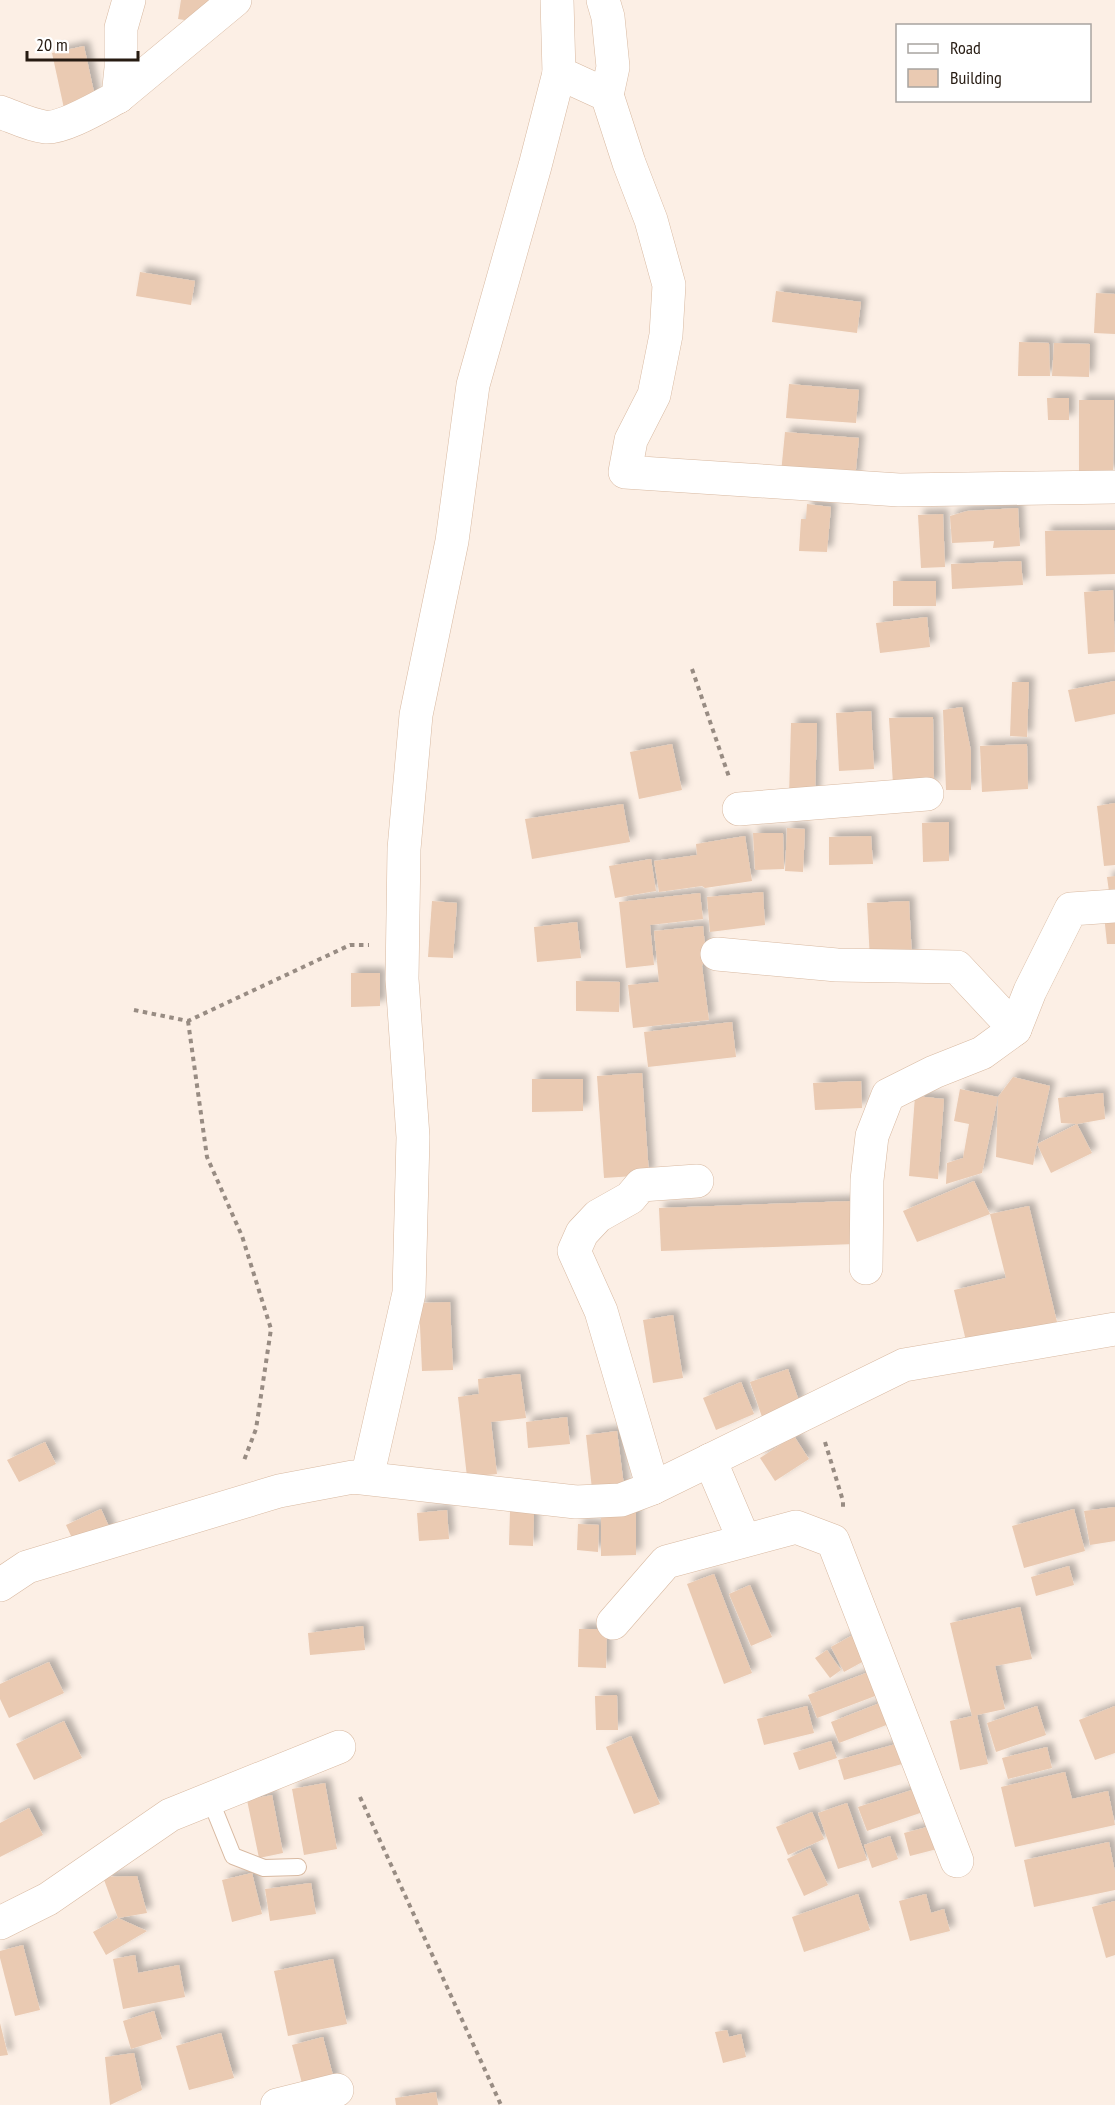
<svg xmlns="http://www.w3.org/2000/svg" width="1115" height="2105" font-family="'PT Sans Narrow',sans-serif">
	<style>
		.building { fill: #eacab2; filter: url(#shadow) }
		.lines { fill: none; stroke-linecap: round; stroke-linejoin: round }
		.service-casing { stroke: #d8b9a1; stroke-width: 18 }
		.minor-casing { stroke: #d8b9a1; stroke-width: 34 }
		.path { stroke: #988c83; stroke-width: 4; stroke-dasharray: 4.5 4.5; stroke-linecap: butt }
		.service { stroke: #fff; stroke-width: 16 }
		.minor { stroke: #fff; stroke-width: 33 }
	</style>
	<defs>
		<filter id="shadow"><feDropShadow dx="5.5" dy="-5.5" stdDeviation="3" flood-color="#0004"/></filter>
	</defs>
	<rect width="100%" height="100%" fill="#fcefe5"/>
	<g class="building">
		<path d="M181 0H208L204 23 178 19Z"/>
		<path d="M84 46 97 106 65 113 52 53Z"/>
		<path d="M140 272 195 281 191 305 136 296Z"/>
		<path d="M776 291 861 302 857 333 772 322Z"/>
		<path d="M1096 293 1115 294V334L1094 333Z"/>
		<path d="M1019 342 1049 343 1050 376H1018Z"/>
		<path d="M1054 343 1090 344 1089 377 1052 376Z"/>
		<path d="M789 384 859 390 856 423 786 418Z"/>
		<path d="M1047 398H1069V420H1048Z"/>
		<path d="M1079 400H1114L1113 473H1079Z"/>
		<path d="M785 432 859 438 855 479 781 473Z"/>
		<path d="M807 504 831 507 827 552 799 551 801 519H806Z"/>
		<path d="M1018 508 1020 546 993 548 994 541 952 543 950 516 967 511Z"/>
		<path d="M943 514 945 567 921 568 918 515Z"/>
		<path d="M1115 530V574L1046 576 1045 531Z"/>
		<path d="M1021 561 1023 585 952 589 951 564Z"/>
		<rect x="893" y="581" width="43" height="25"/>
		<path d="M1113 590 1115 652 1088 654 1084 592Z"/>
		<path d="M927 617 930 647 880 653 876 623Z"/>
		<path d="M1115 681V714L1075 722 1068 690Z"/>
		<path d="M1012 682H1029L1027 737 1010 736Z"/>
		<path d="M962 707 971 751V790H946L943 710Z"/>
		<path d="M871 711 874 769 839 771 836 713Z"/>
		<path d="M933 717 934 785 893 784 889 718Z"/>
		<path d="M791 723H817L815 798 789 797Z"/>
		<path d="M672 744 682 790 639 799 630 752Z"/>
		<path d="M1027 744 1028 789 982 792 980 746Z"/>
		<path d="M1115 803V865L1104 866 1097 806Z"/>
		<path d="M623 804 630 842 532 859 525 819Z"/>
		<path d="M949 822V861L923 862 922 823Z"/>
		<path d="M787 828 805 829 803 872 785 871Z"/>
		<path d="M753 833H783L784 869 755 870Z"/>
		<path d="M745 836 752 881 705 888 702 886 659 892 654 861 697 855 696 844Z"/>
		<path d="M871 836 873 864 829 865V837Z"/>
		<path d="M651 859 656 891 615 898 609 866Z"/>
		<path d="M1115 876V898L1110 899 1107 877Z"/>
		<path d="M763 892 765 925 710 932 707 897Z"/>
		<path d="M700 893 703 919 650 925 654 965 626 968 619 902Z"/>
		<path d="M432 901 457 903 453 958 428 957Z"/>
		<path d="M909 901 912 958 870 960 867 903Z"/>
		<path d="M1115 914V944H1107L1104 915Z"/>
		<path d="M577 922 581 958 537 962 534 927Z"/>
		<path d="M703 926 706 955 702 966 709 1020 633 1028 628 985 659 982 654 931Z"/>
		<path d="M351 973H380V1006L351 1007Z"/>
		<path d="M576 981 620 982 619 1012 576 1011Z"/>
		<path d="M732 1022 736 1057 648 1067 644 1032Z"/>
		<path d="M642 1073 649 1175 604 1178 597 1076Z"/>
		<path d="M1013 1077 1050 1086 1037 1144 1077 1124 1061 1123 1058 1098 1103 1093 1105 1119 1077 1124 1092 1153 1051 1173 1037 1144 1033 1165 996 1157 998 1097Z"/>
		<path d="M532 1079H583V1111L532 1112Z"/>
		<path d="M861 1081 862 1108 815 1110 813 1083Z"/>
		<path d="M960 1089 998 1097 982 1173 946 1184 947 1163 963 1158 969 1124 954 1121Z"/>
		<path d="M915 1096 944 1099 938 1179 909 1176Z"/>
		<path d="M974 1181 990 1214 917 1242 903 1211Z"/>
		<path d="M853 1201 855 1244 661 1251 659 1208Z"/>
		<path d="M1029 1206 1057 1322 966 1341 954 1290 1006 1278 990 1214Z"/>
		<path d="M450 1302 453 1370 422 1371 419 1303Z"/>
		<path d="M673 1315 683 1378 653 1383 643 1320Z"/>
		<path d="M788 1369 800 1404 762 1417 750 1382Z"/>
		<path d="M520 1374 526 1418 491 1422 497 1474 467 1477 458 1397 479 1394 478 1379Z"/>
		<path d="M741 1382 754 1414 716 1430 703 1398Z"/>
		<path d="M567 1417 570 1444 528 1448 526 1422Z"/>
		<path d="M617 1431 625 1494 593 1498 586 1435Z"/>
		<path d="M794 1436 809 1459 775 1481 760 1458Z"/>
		<path d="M45 1442 56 1464 19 1482 7 1460Z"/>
		<path d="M1115 1507V1541L1090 1545 1084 1511Z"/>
		<path d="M101 1509 112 1533 77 1549 66 1525Z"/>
		<path d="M1074 1509 1085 1551 1024 1568 1012 1526Z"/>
		<path d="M447 1510 449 1539 419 1541 417 1513Z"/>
		<path d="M636 1510V1555L601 1556V1511Z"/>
		<path d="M510 1511 534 1513 533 1546 509 1545Z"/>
		<path d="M578 1524 599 1525 598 1552 577 1550Z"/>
		<path d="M1069 1566 1074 1585 1036 1596 1031 1577Z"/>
		<path d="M714 1574 752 1673 724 1684 687 1584Z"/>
		<path d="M750 1585 772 1637 751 1646 729 1594Z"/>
		<path d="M1020 1607 1032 1659 995 1666 1005 1709 977 1715 988 1764 960 1770 950 1721 972 1716 950 1623Z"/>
		<path d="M363 1626 365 1650 310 1655 308 1633Z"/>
		<path d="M579 1629H607L606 1668 578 1667Z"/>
		<path d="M862 1630 875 1655 844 1672 831 1647Z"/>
		<path d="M827 1650 841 1670 830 1678 815 1658Z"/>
		<path d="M49 1662 64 1693 9 1718 0 1699V1684Z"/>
		<path d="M874 1670 883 1693 817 1718 808 1695Z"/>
		<path d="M617 1695 618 1730H596L595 1696Z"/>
		<path d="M880 1703 889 1724 839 1743 831 1722Z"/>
		<path d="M807 1706 814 1733 764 1745 757 1719Z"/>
		<path d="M1037 1706 1046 1735 996 1752 987 1723Z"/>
		<path d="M1115 1706V1753L1095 1760 1079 1720Z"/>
		<path d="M64 1721 82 1758 34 1780 16 1744Z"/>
		<path d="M631 1736 660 1804 634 1814 606 1747Z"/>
		<path d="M831 1741 837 1758 799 1770 793 1753Z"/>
		<path d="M896 1744 902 1764 844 1780 838 1760Z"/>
		<path d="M1047 1747 1052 1768 1008 1779 1002 1758Z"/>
		<path d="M1065 1772 1072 1799 1108 1791 1115 1825 1015 1847 1001 1787Z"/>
		<path d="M325 1783 337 1849 304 1855 292 1789Z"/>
		<path d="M915 1789 923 1812 867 1831 858 1807Z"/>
		<path d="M272 1795 283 1853 259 1858 247 1800Z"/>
		<path d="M847 1803 867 1860 838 1869 818 1813Z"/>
		<path d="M29 1808 43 1835 0 1857V1823Z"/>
		<path d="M812 1812 824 1839 788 1855 776 1827Z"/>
		<path d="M931 1826 937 1849 910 1856 904 1833Z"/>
		<path d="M890 1836 898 1859 872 1868 864 1845Z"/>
		<path d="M1109 1842 1115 1872V1890L1034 1907 1024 1860Z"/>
		<path d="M810 1848 828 1885 804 1896 787 1859Z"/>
		<path d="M252 1873 262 1914 232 1922 222 1880Z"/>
		<path d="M137 1876 147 1913 118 1918 147 1931 106 1955 93 1932 118 1918 103 1877Z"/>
		<path d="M311 1883 316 1914 270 1921 265 1889Z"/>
		<path d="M858 1894 870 1930 804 1952 792 1917Z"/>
		<path d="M926 1894 931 1913 944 1909 950 1931 910 1941 899 1901Z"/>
		<path d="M1115 1901V1955L1106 1958 1092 1907Z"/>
		<path d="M23 1945 40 2010 15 2016 0 1958V1951Z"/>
		<path d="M135 1955 138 1973 179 1965 185 1997 123 2009 113 1959Z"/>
		<path d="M333 1959 347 2024 288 2036 274 1971Z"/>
		<path d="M154 2011 162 2039 131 2049 123 2021Z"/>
		<path d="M0 2023 8 2055 0 2056Z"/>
		<path d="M727 2030 729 2037 741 2034 746 2057 723 2063 715 2032Z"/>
		<path d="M221 2033 234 2078 189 2090 176 2046Z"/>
		<path d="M323 2037 335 2083 304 2091 292 2045Z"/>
		<path d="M134 2053 142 2090 110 2105 105 2057Z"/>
		<path d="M436 2092 438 2105H396L395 2098Z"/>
	</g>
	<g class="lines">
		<defs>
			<path id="service" d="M210 1799 233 1856 264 1868 298 1867"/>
			<g id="minor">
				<path d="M557 0 559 73 607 95 629 163 651 220 669 285 666 335 654 395 631 440 625 472 899 490 1115 487"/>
				<path d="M603 0 608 17 613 67 607 95"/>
				<path d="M118 97 235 0"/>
				<path d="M0 112C14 117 29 125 45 127 63 129 101 106 118 97L121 68V28L129 0"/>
				<path d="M739 809 927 794"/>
				<path d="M717 954 837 965 957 967 1015 1029"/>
				<path d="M866 1268 867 1180 872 1136 888 1095 934 1072 982 1053 1015 1029 1030 991 1071 909 1115 906"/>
				<path d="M710 1460 744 1540"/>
				<path d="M367 1478 409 1293 413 1137 402 979 404 849 416 715 452 541 473 385 535 166 559 73"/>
				<path d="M653 1488 601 1311 574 1251 582 1233 598 1216 630 1198 641 1185 697 1181"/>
				<path d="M0 1585 27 1567 279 1491 353 1477 576 1502 621 1500 653 1488 904 1365 1115 1329"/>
				<path d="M613 1623 666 1562 796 1527 833 1541 957 1861"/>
				<path d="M0 1923 48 1899 170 1815 339 1747"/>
				<path d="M277 2105 337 2090"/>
			</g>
		</defs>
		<use href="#service" class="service-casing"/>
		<use href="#minor" class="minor-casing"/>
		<g class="path">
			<path d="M692 669 729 777"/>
			<path d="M134 1010 188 1021 350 945H369"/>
			<path d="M188 1021 207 1157 242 1236 271 1329 256 1429 243 1463"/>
			<path d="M825 1442 843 1501V1507"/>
			<path d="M360 1797 501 2105"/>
		</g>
		<use href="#service" class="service"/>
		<use href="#minor" class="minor"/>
	</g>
	<rect x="896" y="24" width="195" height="78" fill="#ffffff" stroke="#a8a4a0" stroke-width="1.5"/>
	<rect x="908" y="44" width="30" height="9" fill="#ffffff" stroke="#a8a4a0" stroke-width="1.5"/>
	<text x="950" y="54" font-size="18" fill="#261b12">Road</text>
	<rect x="908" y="69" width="30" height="18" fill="#eacab2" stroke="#a8a4a0" stroke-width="1.5"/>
	<text x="950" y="84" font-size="18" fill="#261b12">Building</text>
	<path d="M27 51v9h111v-9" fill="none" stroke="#261b12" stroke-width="3"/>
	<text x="36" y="51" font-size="18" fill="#261b12" stroke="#ffffff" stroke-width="4.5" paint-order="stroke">20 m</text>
</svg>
